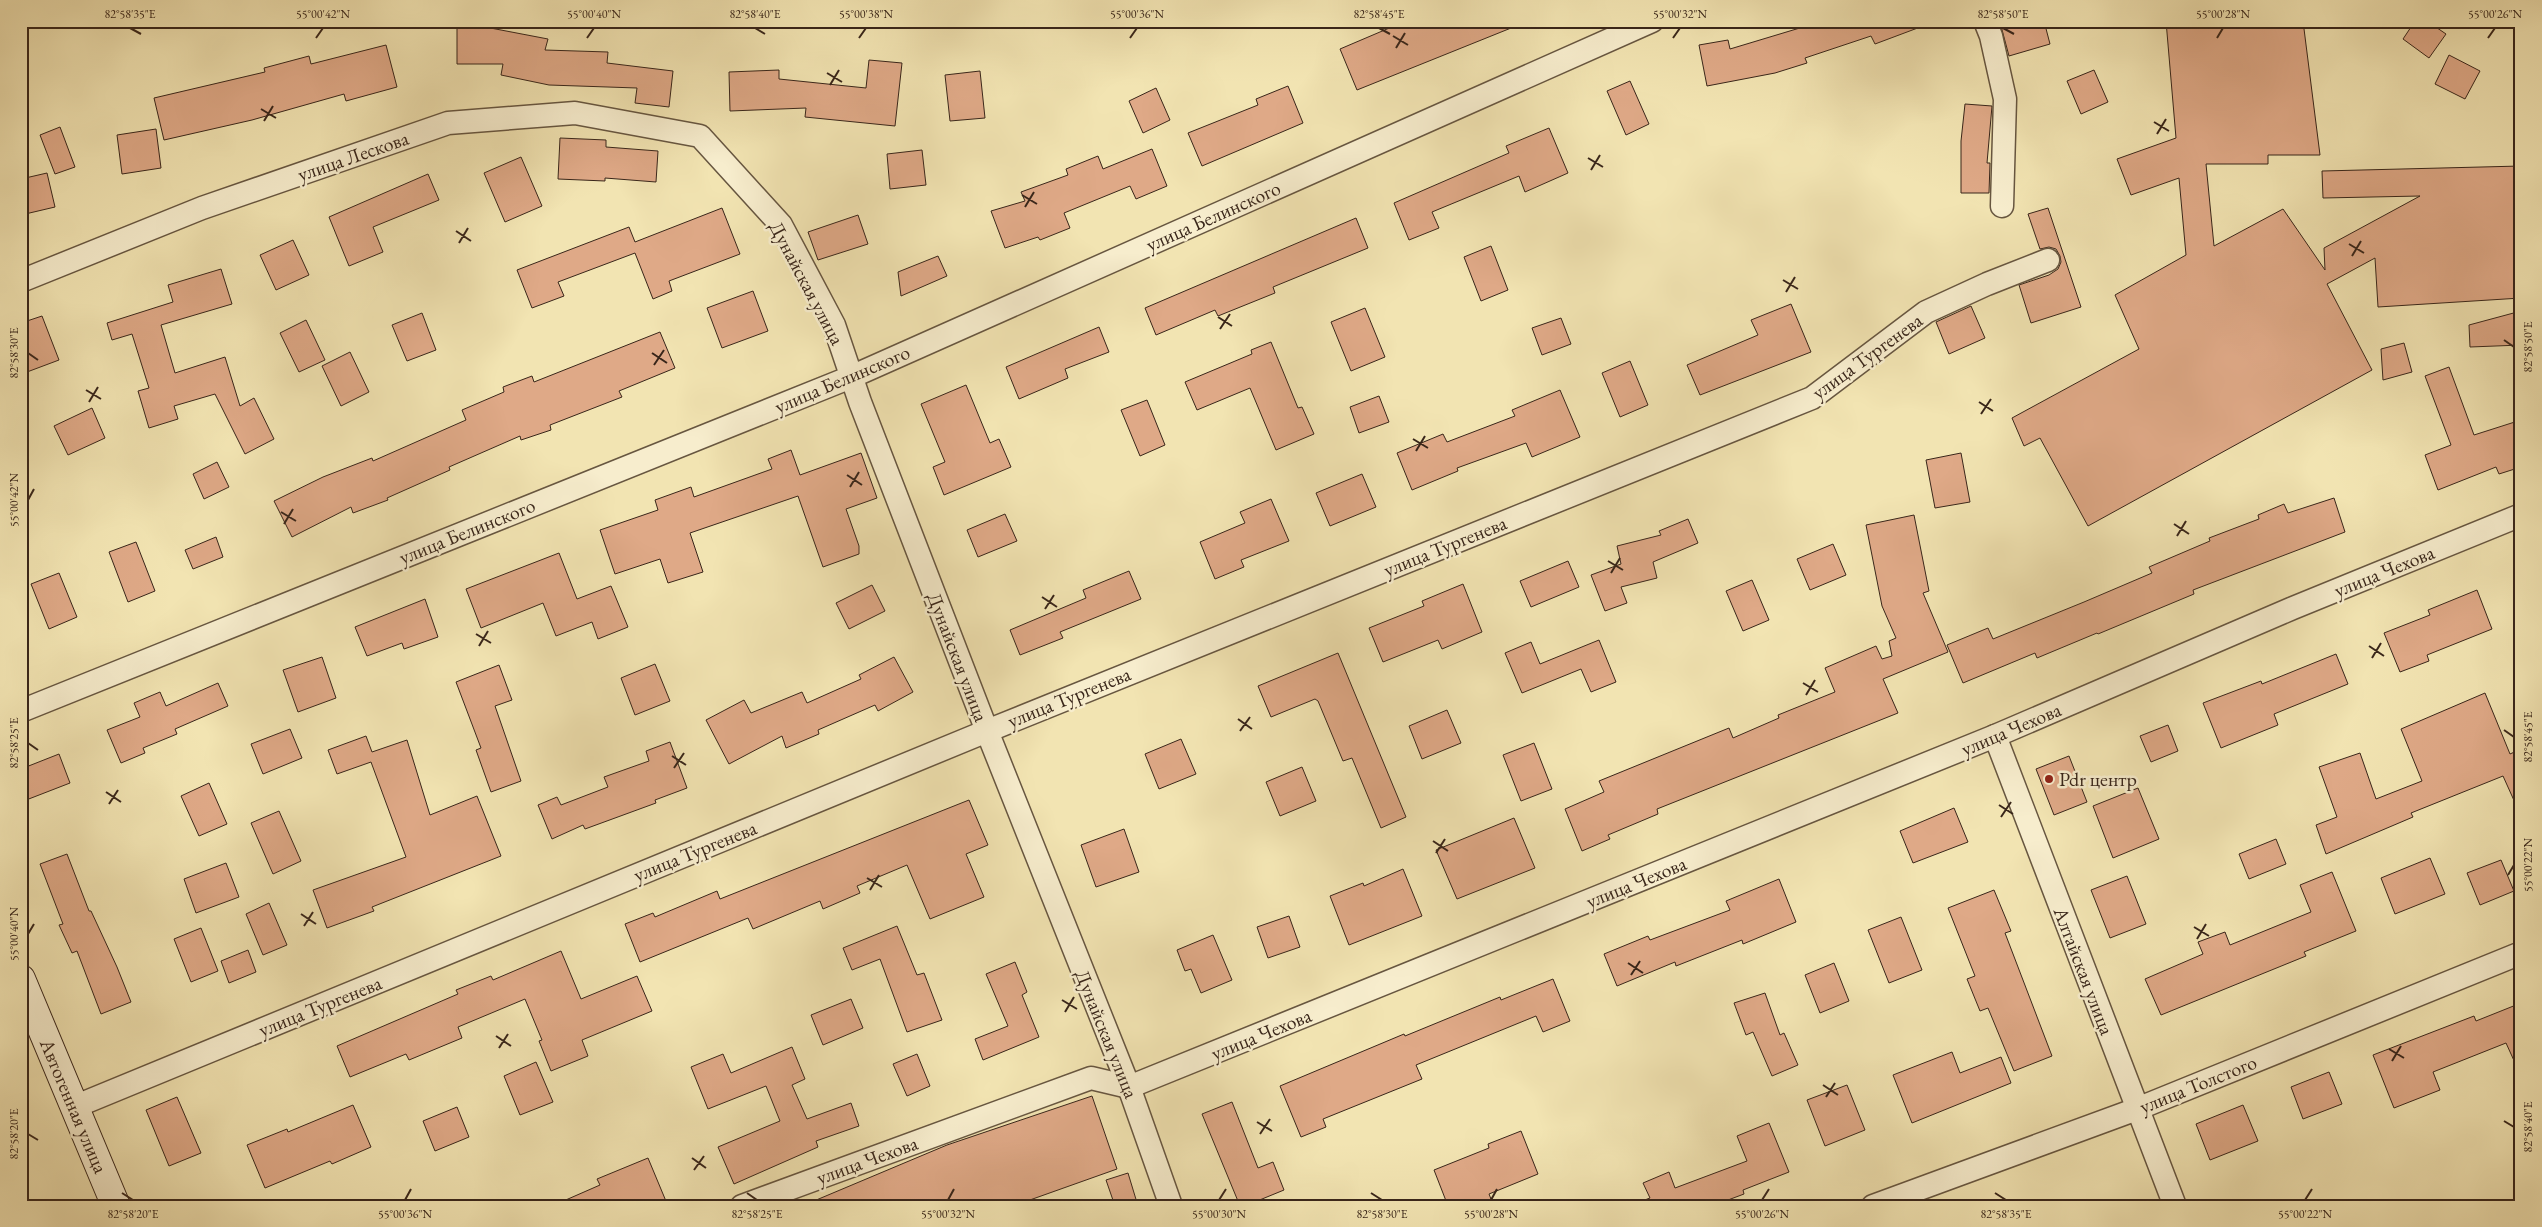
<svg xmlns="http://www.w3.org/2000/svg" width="2542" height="1227" font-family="'EB Garamond',serif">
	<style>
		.building { fill: #dfa987; stroke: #39261a }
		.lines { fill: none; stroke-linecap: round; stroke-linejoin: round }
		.street-casing { stroke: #675640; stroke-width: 25 }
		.secondary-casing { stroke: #39261a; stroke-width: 30 }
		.street { stroke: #f7edcd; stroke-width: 22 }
		.secondary { stroke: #f7edcd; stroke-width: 28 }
		.ticks { fill: none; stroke: #39261a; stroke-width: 2 }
		.poi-dot { fill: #8f2418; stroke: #f7edcd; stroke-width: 2 }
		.labels { text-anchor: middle; stroke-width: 5; stroke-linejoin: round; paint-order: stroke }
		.street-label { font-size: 20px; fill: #39261a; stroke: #f7edcd }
		.poi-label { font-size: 20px; fill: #39261a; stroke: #f7edcd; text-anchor: start }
		.neatline { fill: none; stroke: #39261a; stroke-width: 2 }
		.ticks-label { font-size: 12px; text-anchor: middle; fill: #39261a }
	</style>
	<rect width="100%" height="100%" fill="#f2e4b2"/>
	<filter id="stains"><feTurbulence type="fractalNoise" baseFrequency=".004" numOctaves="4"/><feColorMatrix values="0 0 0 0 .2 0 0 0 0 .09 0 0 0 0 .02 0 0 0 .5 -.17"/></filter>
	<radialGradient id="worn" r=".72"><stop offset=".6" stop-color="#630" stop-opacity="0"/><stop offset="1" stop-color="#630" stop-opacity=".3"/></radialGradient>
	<g class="building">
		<path d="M1392 21H1526V22L1357 90 1340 49 1394 26Z"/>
		<path d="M1823 21 1931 23 1875 44 1871 36 1805 58 1807 63 1775 73 1707 86 1699 45 1728 40 1730 49Z"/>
		<path d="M2017 21H2044L2050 44 2009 56 2001 26Z"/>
		<path d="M2166 21H2303L2320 155H2268V164H2206L2214 246 2283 209 2325 270 2324 248 2420 196 2323 198 2322 171 2521 166V298L2378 307 2375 258 2327 284 2372 370 2088 526 2040 438 2024 446 2012 418 2139 349 2115 295 2186 255 2179 178 2131 195 2117 159 2176 138Z"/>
		<path d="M2415 21H2427L2446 34 2429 58 2403 39Z"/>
		<path d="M457 24H480V26L548 39 545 50 608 52 607 63 673 71 669 107 635 103 637 88 549 85 501 75 503 64H457Z"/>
		<path d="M386 45 397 87 346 101 344 94 252 120 164 140 154 98 265 72 264 68 309 56 311 64Z"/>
		<path d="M2449 55 2480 71 2465 99 2435 84Z"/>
		<path d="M869 60 902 63 895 126 805 117 806 108 730 111 729 72 779 70V79L866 88Z"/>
		<path d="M2094 70 2108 102 2081 114 2067 81Z"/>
		<path d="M980 71 985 118 950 121 945 75Z"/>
		<path d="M1630 81 1649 124 1626 135 1607 91Z"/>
		<path d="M1288 86 1303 123 1202 166 1188 133 1258 105 1256 99Z"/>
		<path d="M1156 88 1170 120 1143 133 1129 101Z"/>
		<path d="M1965 104 1992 106 1987 163H1990L1989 193H1961V141Z"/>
		<path d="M60 127 75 167 55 174 40 135Z"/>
		<path d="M1549 128 1568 173 1525 192 1519 176 1432 212 1439 228 1409 240 1394 203 1509 153 1506 146Z"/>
		<path d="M156 129 161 168 122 174 117 135Z"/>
		<path d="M560 138 606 140V147L658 151 656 182 605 178V181L558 179Z"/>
		<path d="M1152 149 1167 186 1136 199 1130 186 1064 213 1070 228 1040 240 1038 237 1005 248 991 211 1025 201 1021 192 1068 175 1066 169 1098 156 1103 169Z"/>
		<path d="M922 150 926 185 890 189 887 154Z"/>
		<path d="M521 157 542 206 505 222 484 173Z"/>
		<path d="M47 173 55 207 21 215V179Z"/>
		<path d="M428 174 439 200 373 227 383 252 349 266 329 217Z"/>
		<path d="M722 208 740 254 669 281 672 291 653 299 635 253 558 282 564 296 532 308 517 270 629 227 635 242Z"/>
		<path d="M2048 208 2081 307 2031 323 2019 285 2049 275 2058 269 2061 262 2060 256 2056 249 2049 247 2040 249 2028 214Z"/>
		<path d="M858 215 868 244 818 260 808 232Z"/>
		<path d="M1356 218 1368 248 1273 287 1275 293 1218 316 1215 310 1156 335 1145 308Z"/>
		<path d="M293 240 309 275 276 290 260 255Z"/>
		<path d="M1491 246 1508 290 1481 301 1464 257Z"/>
		<path d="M938 256 947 276 901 296 898 272Z"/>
		<path d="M221 269 232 304 161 325 175 373 225 357 240 406 254 398 274 439 245 454 215 394 174 406 178 419 149 428 138 391 149 388 132 334 112 340 107 323 173 302 168 285Z"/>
		<path d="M753 291 768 331 722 348 707 308Z"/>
		<path d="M1791 304 1811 352 1700 395 1687 365 1758 335 1751 320Z"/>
		<path d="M1971 306 1985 338 1949 354 1936 322Z"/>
		<path d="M1365 308 1385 357 1351 371 1331 322Z"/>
		<path d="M2521 311V345L2470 347 2469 325Z"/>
		<path d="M422 313 436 350 407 361 392 325Z"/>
		<path d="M42 316 59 360 27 372 21 358V323Z"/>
		<path d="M1561 318 1571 344 1542 355 1532 328Z"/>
		<path d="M306 320 325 360 299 372 280 333Z"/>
		<path d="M1099 327 1109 352 1065 369 1068 378 1019 399 1006 367Z"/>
		<path d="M660 332 675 368 619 391 622 397 550 425 551 430 521 440 520 436 449 467 450 470 387 498 388 500 353 513 351 507 292 537 274 501 323 477 372 458 373 461 466 420 462 410 504 392 503 387 532 376 534 382Z"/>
		<path d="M1271 342 1298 408 1302 407 1314 434 1276 450 1250 388 1197 410 1185 382 1252 354 1251 350Z"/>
		<path d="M2404 343 2412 372 2383 380 2381 349Z"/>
		<path d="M350 352 369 392 341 406 322 366Z"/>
		<path d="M1630 361 1648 405 1620 417 1602 373Z"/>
		<path d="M2449 367 2474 435 2521 420V467L2499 474 2496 467 2438 490 2425 455 2451 445 2425 376Z"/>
		<path d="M966 385 990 443 999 439 1011 467 944 495 933 467 945 462 921 404Z"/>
		<path d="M1560 390 1580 437 1532 457 1526 443 1457 468 1458 471 1412 490 1397 453 1443 434 1447 442 1515 416 1512 410Z"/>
		<path d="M1379 396 1389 422 1359 433 1350 407Z"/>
		<path d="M1147 400 1165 445 1140 456 1121 410Z"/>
		<path d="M92 408 105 438 68 455 54 426Z"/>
		<path d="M791 450 800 475 861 453 877 498 846 509 859 546V554L823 567 798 496 690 533 703 572 668 583 660 559 615 574 600 530 658 510 655 500 691 487 694 497 772 469 768 459Z"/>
		<path d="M1961 453 1970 502 1935 508 1926 460Z"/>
		<path d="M217 462 229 487 204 499 193 474Z"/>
		<path d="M1362 474 1376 507 1330 526 1316 493Z"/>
		<path d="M2334 498 2345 532 2193 590 2194 594 2098 634 2097 633 2037 658 2035 653 1963 683 1947 645 1988 628 1993 639 2084 602 2152 573 2149 567 2210 541 2209 538 2259 519 2258 515 2284 504 2288 513Z"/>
		<path d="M1271 499 1289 541 1241 560 1244 567 1215 579 1200 542 1245 523 1240 512Z"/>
		<path d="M1005 514 1017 541 978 557 967 530Z"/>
		<path d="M1914 515 1929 591 1923 593 1948 652 1883 679 1898 713 1657 809 1658 814 1608 835 1610 839 1582 851 1565 809 1604 792 1599 781 1729 728 1733 738 1779 718 1778 715 1835 692 1825 668 1876 646 1882 659 1892 656 1889 641 1896 638 1882 606 1866 525Z"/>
		<path d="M1688 519 1698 543 1653 562 1657 578 1621 587 1627 603 1605 611 1591 575 1621 564 1617 546 1661 535 1659 531Z"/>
		<path d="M216 537 223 557 193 569 185 550Z"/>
		<path d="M136 542 155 591 128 602 109 552Z"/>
		<path d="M1833 544 1846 575 1810 590 1797 559Z"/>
		<path d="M559 553 577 599 611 586 628 627 598 639 592 622 556 636 543 603 481 628 466 589Z"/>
		<path d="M1568 561 1579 587 1531 607 1520 581Z"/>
		<path d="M1129 571 1141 599 1060 632 1063 638 1020 655 1010 630 1086 598 1083 590Z"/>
		<path d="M59 573 77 617 49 629 31 584Z"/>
		<path d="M1752 580 1769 620 1743 631 1726 591Z"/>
		<path d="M1463 584 1482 632 1442 649 1438 640 1383 662 1369 628 1424 606 1422 601Z"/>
		<path d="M872 585 885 611 849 629 836 603Z"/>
		<path d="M2477 590 2492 629 2427 655 2429 661 2400 672 2384 633 2430 615 2428 610Z"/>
		<path d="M425 599 438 637 404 649 402 643 367 656 355 627Z"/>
		<path d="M1599 640 1616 682 1591 692 1581 669 1522 693 1505 653 1531 642 1540 664Z"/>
		<path d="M1338 653 1406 817 1381 828 1352 758 1343 761 1318 701 1315 699 1271 717 1258 686Z"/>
		<path d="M2336 654 2348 684 2274 714 2278 725 2221 748 2203 703 2261 681 2262 684Z"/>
		<path d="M322 657 336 698 298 712 283 670Z"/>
		<path d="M894 657 913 692 878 711 875 705 818 730 819 734 786 748 782 736 729 764 706 720 744 700 751 713 802 692 807 703 861 679 859 675Z"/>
		<path d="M655 664 670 701 635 715 621 678Z"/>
		<path d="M499 665 512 700 495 706 521 781 491 792 476 750 481 748 456 682Z"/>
		<path d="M218 683 228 706 175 729 177 734 143 748 145 753 121 763 107 730 140 717 134 703 160 692 166 706Z"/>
		<path d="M2485 693 2510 754 2521 749V816L2503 776 2411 813 2413 817 2326 854 2316 825 2337 817 2319 767 2360 753 2376 799 2422 781 2401 729Z"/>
		<path d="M1447 710 1461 743 1422 759 1409 726Z"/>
		<path d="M2168 725 2178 751 2151 762 2140 736Z"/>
		<path d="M290 729 302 758 263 774 251 744Z"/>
		<path d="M366 736 372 752 407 740 430 815 477 796 501 856 372 907 374 911 327 928 313 890 406 857 371 762 337 774 328 750Z"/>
		<path d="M1181 739 1196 774 1159 789 1145 754Z"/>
		<path d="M670 742 687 788 655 800 656 803 585 829 583 825 552 839 538 805 557 797 561 805 608 787 604 777 649 761 646 751Z"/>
		<path d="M1534 743 1552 789 1521 801 1503 755Z"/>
		<path d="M59 754 70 783 21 802V769Z"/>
		<path d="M2069 756 2087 802 2054 815 2036 769Z"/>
		<path d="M1302 767 1316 801 1280 816 1266 782Z"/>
		<path d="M209 783 227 824 199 836 181 796Z"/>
		<path d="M2138 788 2159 839 2113 858 2093 806Z"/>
		<path d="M969 800 988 845 966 854 984 897 930 919 907 865 857 886 860 893 823 909 820 901 753 929 748 918 640 962 625 924 653 913 655 917 717 891 720 899Z"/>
		<path d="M1954 808 1968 842 1913 863 1900 831Z"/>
		<path d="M279 811 301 861 273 874 251 823Z"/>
		<path d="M1514 818 1535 868 1457 899 1436 850Z"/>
		<path d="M1124 829 1139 872 1096 887 1081 845Z"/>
		<path d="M2276 839 2286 864 2249 879 2239 854Z"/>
		<path d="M67 854 89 911H91L117 967 131 1002 101 1014 77 951 72 953 59 925 63 924 40 864Z"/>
		<path d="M2430 858 2445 894 2395 914 2381 878Z"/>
		<path d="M2501 860 2514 891 2480 905 2467 873Z"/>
		<path d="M226 863 239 897 196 913 184 879Z"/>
		<path d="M1403 869 1422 916 1349 945 1330 896 1363 883 1364 886Z"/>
		<path d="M2332 872 2356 931 2304 952 2306 956 2161 1015 2145 979 2203 954 2198 942 2225 932 2230 945 2311 912 2300 885Z"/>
		<path d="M2127 876 2146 924 2110 938 2091 890Z"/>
		<path d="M1779 879 1796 922 1743 944 1742 940 1676 966 1675 962 1617 986 1604 954 1648 936 1650 940 1730 910 1726 901Z"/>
		<path d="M1994 890 2011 931 2005 933 2052 1056 2014 1071 1988 1008 1980 1011 1967 979 1975 976 1948 908Z"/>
		<path d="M269 903 287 945 263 955 246 914Z"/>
		<path d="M1289 916 1300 947 1268 958 1257 927Z"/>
		<path d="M1901 917 1922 970 1889 983 1868 930Z"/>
		<path d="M897 926 917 975 924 973 942 1020 907 1032 880 959 852 970 843 948Z"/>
		<path d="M201 928 218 971 191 982 174 939Z"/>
		<path d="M1213 935 1232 980 1201 993 1191 969 1185 971 1177 950Z"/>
		<path d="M248 950 256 972 229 983 221 961Z"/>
		<path d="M561 951 581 999 637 976 652 1011 582 1040 588 1056 551 1071 539 1041 542 1040 525 999 458 1027 462 1038 409 1060 406 1054 350 1077 337 1046 458 994 456 990 491 976 493 980Z"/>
		<path d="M1015 962 1027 992 1022 995 1039 1037 983 1060 975 1039 1008 1026 986 974Z"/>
		<path d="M1834 963 1849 1001 1820 1013 1805 975Z"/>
		<path d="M1553 979 1570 1021 1543 1032 1536 1016 1416 1065 1422 1079 1323 1119 1326 1127 1301 1137 1280 1086 1404 1034 1405 1036 1500 997 1501 1000Z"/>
		<path d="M1765 993 1780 1035 1784 1033 1798 1065 1772 1076 1753 1032 1746 1035 1734 1003Z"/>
		<path d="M851 999 863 1028 823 1045 811 1015Z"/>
		<path d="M2521 1003V1076L2506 1043 2433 1072 2440 1090 2394 1108 2373 1055 2474 1016 2476 1021Z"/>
		<path d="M792 1047 805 1079 792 1085 807 1119 851 1103 859 1126 816 1141 818 1147 734 1184 718 1147 780 1121 766 1086 708 1109 691 1067 723 1054 731 1073Z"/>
		<path d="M1952 1052 1960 1073 2001 1057 2011 1083 1912 1123 1893 1075Z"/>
		<path d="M917 1054 930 1086 907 1096 893 1064Z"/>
		<path d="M536 1062 553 1102 520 1115 504 1076Z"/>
		<path d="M2329 1072 2342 1104 2303 1119 2291 1087Z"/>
		<path d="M1847 1085 1865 1130 1825 1146 1807 1100Z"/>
		<path d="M1092 1096 1117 1169 1013 1206H802L947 1145Z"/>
		<path d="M177 1097 201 1153 169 1166 146 1110Z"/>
		<path d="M1232 1102 1258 1168 1273 1162 1284 1190 1245 1206H1240L1202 1114Z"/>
		<path d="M353 1105 371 1147 332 1164 330 1161 265 1188 247 1145 287 1129 288 1132Z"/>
		<path d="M2243 1105 2258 1141 2210 1160 2196 1124Z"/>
		<path d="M457 1107 469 1137 435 1151 423 1121Z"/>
		<path d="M1769 1123 1789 1172 1743 1190 1744 1194 1712 1206H1634V1204L1650 1198 1643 1183 1669 1172 1675 1188 1747 1161 1737 1136Z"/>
		<path d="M1521 1131 1538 1174 1489 1194 1491 1199 1474 1206H1448L1434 1170 1489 1148 1488 1144Z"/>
		<path d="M648 1158 668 1206H552L600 1185 597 1179Z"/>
		<path d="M1128 1173 1138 1206H1115L1106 1180Z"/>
	</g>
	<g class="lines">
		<defs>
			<g id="street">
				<path d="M1985 21 1991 36 2005 99 2002 206"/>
				<path d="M21 281 202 208 448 123 575 113 700 136 781 225 834 325 860 402 987 731 1129 1087 1171 1206"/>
				<path d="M21 711 851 377 1652 21"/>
				<path d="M1995 736 2175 1206"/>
				<path d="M74 1107 987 731 1812 398 1926 312 1987 284 2048 260"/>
				<path d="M742 1206 1091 1078 1129 1087 1995 736 2293 608 2521 515"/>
				<path d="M1873 1206 2137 1109 2521 953"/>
			</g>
			<path id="secondary" d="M21 979 116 1206"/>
		</defs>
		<use href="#street" class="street-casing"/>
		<use href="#secondary" class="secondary-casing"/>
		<use href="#street" class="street"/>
		<use href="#secondary" class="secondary"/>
	</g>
	<path class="ticks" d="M130 28 141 34M755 28 765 34M1379 28 1390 34M2003 28 2014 34M1393 36 1408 45M316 38 323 28M587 38 594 28M859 38 866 28M1130 38 1137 28M1673 38 1680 28M2217 38 2223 28M2488 38 2495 28M1396 48 1405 33M827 73 842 82M830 85 839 70M261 109 276 118M264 121 273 106M2154 122 2169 131M2157 134 2166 119M1588 158 1603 167M1591 170 1600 155M1022 195 1037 204M1025 207 1034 192M456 231 471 241M459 243 468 228M2349 244 2364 253M2352 256 2361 241M1783 280 1798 289M1786 292 1795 277M1218 317 1232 326M1220 329 1230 314M2504 340 2514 347M28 353 38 360M652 353 667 363M654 365 664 350M86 390 101 399M89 402 98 387M1979 402 1993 411M1981 414 1991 399M1413 439 1428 448M1416 451 1425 436M847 475 862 485M850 487 859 472M28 500 34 489M281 512 296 521M284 524 293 509M2174 524 2189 534M2177 536 2186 521M1608 561 1623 570M1611 573 1620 558M1042 597 1057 607M1045 609 1054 595M476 634 491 643M479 646 488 631M2369 646 2384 656M2372 658 2381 643M1803 683 1818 692M1806 695 1815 680M1238 719 1252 729M2504 730 2514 737M1240 731 1250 717M28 743 38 750M672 756 686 765M674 768 684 753M106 792 121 802M109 804 118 790M1999 805 2013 814M2001 817 2011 802M1433 841 1448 851M1436 853 1445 839M2508 875 2514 865M867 878 882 887M870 890 879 875M301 914 316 924M304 926 313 912M2194 927 2209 936M28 934 34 924M2197 939 2206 924M1628 963 1643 973M1631 975 1640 961M1062 1000 1077 1009M1065 1012 1074 997M496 1036 511 1046M499 1048 508 1034M2389 1049 2404 1058M2392 1061 2401 1046M1823 1085 1838 1095M1826 1097 1835 1083M2504 1121 2514 1127M1257 1122 1272 1131M28 1134 38 1140M1260 1134 1270 1119M692 1158 706 1168M694 1170 704 1156M122 1193 133 1200M747 1193 757 1200M1371 1193 1382 1200M1995 1193 2006 1200M405 1200 411 1189M948 1200 954 1189M1219 1200 1226 1189M1491 1200 1497 1189M1762 1200 1769 1189M2305 1200 2312 1189"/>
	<circle class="poi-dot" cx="2049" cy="779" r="5"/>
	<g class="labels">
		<g class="street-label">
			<text transform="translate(353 156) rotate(-19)" y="7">улица Лескова</text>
			<text transform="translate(1213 216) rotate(-24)" y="7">улица Белинского</text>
			<text transform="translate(807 283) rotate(62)" y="7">Дунайская улица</text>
			<text transform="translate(1867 356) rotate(-36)" y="7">улица Тургенева</text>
			<text transform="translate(842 379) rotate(-23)" y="7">улица Белинского</text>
			<text transform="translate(467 531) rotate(-22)" y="7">улица Белинского</text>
			<text transform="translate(1445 546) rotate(-22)" y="7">улица Тургенева</text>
			<text transform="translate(2384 571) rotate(-22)" y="7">улица Чехова</text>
			<text transform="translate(958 657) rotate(69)" y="7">Дунайская улица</text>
			<text transform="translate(1069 697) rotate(-22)" y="7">улица Тургенева</text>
			<text transform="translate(2011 729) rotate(-23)" y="7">улица Чехова</text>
			<text transform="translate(695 851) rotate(-22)" y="7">улица Тургенева</text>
			<text transform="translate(1636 882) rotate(-22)" y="7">улица Чехова</text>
			<text transform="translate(2084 971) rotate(69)" y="7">Алтайская улица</text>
			<text transform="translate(320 1006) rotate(-22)" y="7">улица Тургенева</text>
			<text transform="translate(1107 1034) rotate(68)" y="7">Дунайская улица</text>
			<text transform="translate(1261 1034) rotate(-22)" y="7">улица Чехова</text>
			<text transform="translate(2198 1084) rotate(-22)" y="7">улица Толстого</text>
			<text transform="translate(74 1106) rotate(67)" y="7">Автогенная улица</text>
			<text transform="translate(867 1160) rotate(-20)" y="7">улица Чехова</text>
		</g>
		<g class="poi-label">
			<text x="2059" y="786">Pdr центр</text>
		</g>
	</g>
	<rect width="2542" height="1227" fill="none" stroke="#f2e4b2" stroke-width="55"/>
	<rect x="28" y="28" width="2486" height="1172" class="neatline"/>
	<g class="ticks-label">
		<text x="130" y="18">82°58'35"E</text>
		<text x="323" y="18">55°00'42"N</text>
		<text x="594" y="18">55°00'40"N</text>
		<text x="755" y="18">82°58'40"E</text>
		<text x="866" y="18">55°00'38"N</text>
		<text x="1137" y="18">55°00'36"N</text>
		<text x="1379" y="18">82°58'45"E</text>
		<text x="1680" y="18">55°00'32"N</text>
		<text x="2003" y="18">82°58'50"E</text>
		<text x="2223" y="18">55°00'28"N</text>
		<text x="2495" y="18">55°00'26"N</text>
		<text transform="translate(2528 347) rotate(-90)" y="4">82°58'50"E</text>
		<text transform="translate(14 353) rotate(-90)" y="4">82°58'30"E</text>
		<text transform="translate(14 500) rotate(-90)" y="4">55°00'42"N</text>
		<text transform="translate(2528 737) rotate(-90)" y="4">82°58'45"E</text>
		<text transform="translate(14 743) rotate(-90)" y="4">82°58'25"E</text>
		<text transform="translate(2528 865) rotate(-90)" y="4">55°00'22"N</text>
		<text transform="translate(14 934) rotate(-90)" y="4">55°00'40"N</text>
		<text transform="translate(2528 1127) rotate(-90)" y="4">82°58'40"E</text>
		<text transform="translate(14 1134) rotate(-90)" y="4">82°58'20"E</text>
		<text x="133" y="1218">82°58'20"E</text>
		<text x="405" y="1218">55°00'36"N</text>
		<text x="757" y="1218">82°58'25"E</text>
		<text x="948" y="1218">55°00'32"N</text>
		<text x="1219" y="1218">55°00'30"N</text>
		<text x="1382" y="1218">82°58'30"E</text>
		<text x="1491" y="1218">55°00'28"N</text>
		<text x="1762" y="1218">55°00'26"N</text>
		<text x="2006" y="1218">82°58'35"E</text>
		<text x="2305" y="1218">55°00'22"N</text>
	</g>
	<rect width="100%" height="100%" filter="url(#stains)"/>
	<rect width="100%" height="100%" fill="url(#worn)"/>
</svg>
